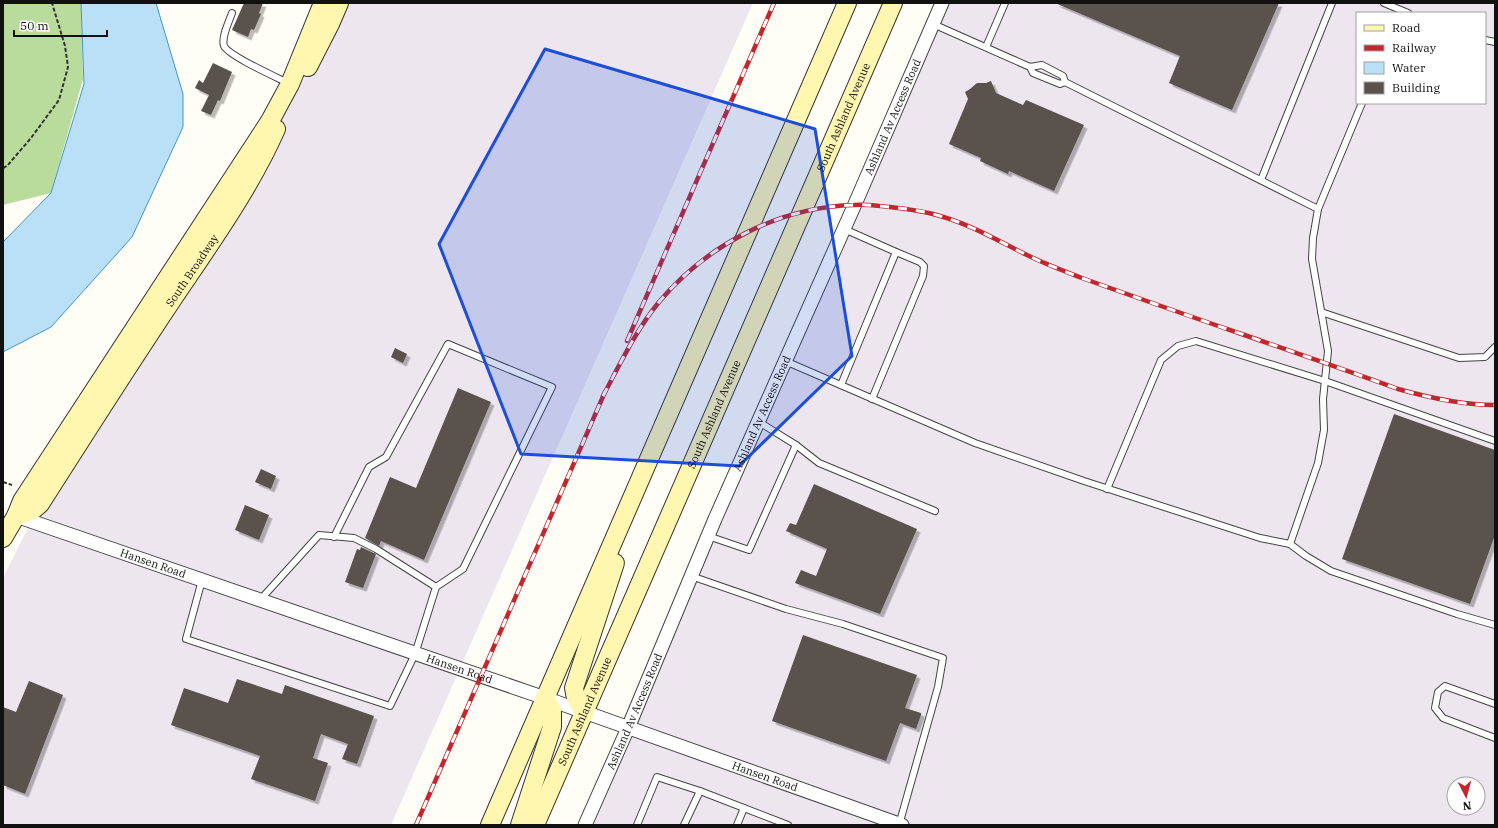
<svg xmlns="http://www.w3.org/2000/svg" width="1498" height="828" font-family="'IBM Plex Serif',serif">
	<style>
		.industrial { fill: #eee6ef; fill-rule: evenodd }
		.forest { fill: #b9dc9c }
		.water { fill: #b9e0f7; stroke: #3f96cf }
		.building { fill: #5a524d; filter: url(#shadow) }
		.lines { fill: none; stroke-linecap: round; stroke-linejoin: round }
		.lane-casing { stroke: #444; stroke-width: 8 }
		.street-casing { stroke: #444; stroke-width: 15 }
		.secondary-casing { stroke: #333; stroke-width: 20 }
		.path { stroke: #333; stroke-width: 2; stroke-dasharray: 4 2; stroke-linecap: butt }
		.lane { stroke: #fff; stroke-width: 6 }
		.street { stroke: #fff; stroke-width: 13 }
		.secondary { stroke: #fff6b0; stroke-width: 18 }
		.rail-casing { stroke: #c4262e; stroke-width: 4.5 }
		.rail { stroke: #fff; stroke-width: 3; stroke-dasharray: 9; stroke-linecap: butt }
		.marked { fill: #1d4ed8; fill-opacity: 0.2; stroke: #1d4ed8; stroke-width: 3; stroke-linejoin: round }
		.labels { text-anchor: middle; stroke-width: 4; stroke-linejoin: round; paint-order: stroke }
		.street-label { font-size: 11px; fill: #111; stroke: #fff }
	</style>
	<defs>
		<filter id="shadow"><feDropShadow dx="3.5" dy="3.5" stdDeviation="0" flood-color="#0004"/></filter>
	</defs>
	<rect width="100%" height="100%" fill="#fffdf5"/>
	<g class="industrial">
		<path d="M339 3H753L391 825H3V578L40 504 282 116Z"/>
		<path d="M942 3H1495V825H586ZM1357 13H1485V103H1357ZM1454 784H1478V808H1454Z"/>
	</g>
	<path class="forest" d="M3 3H81L83 79 51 193 3 205Z"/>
	<path class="water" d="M81 3H156L183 94V127L132 237 51 327 3 352V242L51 193 84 84Z"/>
	<g class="building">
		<path d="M244 3H263L259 13 261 14 254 30 251 29 248 37 232 30Z"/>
		<path d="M1055 3H1279L1232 110 1169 83 1180 56Z"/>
		<path d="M213 63 232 72 220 101 218 100 211 115 201 111 209 95 195 88 199 80 203 83Z"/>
		<path d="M991 81 996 93 1023 105 1026 100 1084 125 1054 191 1009 171 1008 174 980 161 981 158 949 144 968 99 965 92 970 89 977 83H986Z"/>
		<path d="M395 348 407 354 403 363 391 357Z"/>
		<path d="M458 388 491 402 424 560 381 541 379 546 365 538 390 477 416 488Z"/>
		<path d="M1394 414 1495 450V535L1470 604 1342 559Z"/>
		<path d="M261 469 276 476 271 489 255 482Z"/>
		<path d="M814 484 917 529 880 614 795 583 801 570 816 576 827 549 786 531 790 523 796 525Z"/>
		<path d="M245 505 269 515 259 540 235 530Z"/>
		<path d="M361 547 376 554 363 588 345 582 357 549 360 550Z"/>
		<path d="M803 635 917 675 905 708 921 713V715L916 729 900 723 886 761 772 721Z"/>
		<path d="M237 679 282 694 285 685 374 716 357 764 342 759 348 744 321 734 313 758 328 763 315 801 251 779 260 756 171 725 184 688 228 703Z"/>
		<path d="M29 681 63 695 25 794 3 785V707L16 712Z"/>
	</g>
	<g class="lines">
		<defs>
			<g id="lane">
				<path d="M1384 3 1408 13"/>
				<path d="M232 13C229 22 221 37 224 46 229 56 276 77 288 83"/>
				<path d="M933 24 1030 67 1042 65 1063 76 1065 82 1060 84 1033 73 1030 67"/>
				<path d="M1485 40 1495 42"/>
				<path d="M986 47 1005 3"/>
				<path d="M1261 180 1332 3"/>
				<path d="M1318 209 1362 103"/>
				<path d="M1321 312 1459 358 1485 357 1495 347"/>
				<path d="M785 361 975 443 1084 481 1260 538 1290 544 1318 463 1324 430 1323 399 1328 351 1312 259 1313 238 1318 209 1065 82"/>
				<path d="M841 385 896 252 844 229"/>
				<path d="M872 399 923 276 924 266 920 262 896 252"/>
				<path d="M759 422 796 445 819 463 935 511"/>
				<path d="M1107 489 1161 360 1178 346 1196 341 1325 381 1495 441"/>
				<path d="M708 536 749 550 796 445"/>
				<path d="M334 537 369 467 386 457 448 344 552 387 463 569 436 587"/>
				<path d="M1290 544 1306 556 1331 571 1457 614 1495 625"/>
				<path d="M691 576 786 609 843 624 943 658 938 687 899 825"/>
				<path d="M202 580 186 639 390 706 415 654 436 587 376 549 354 538 319 535 260 600"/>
				<path d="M1495 704 1445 686 1438 692 1435 708 1443 718 1495 738"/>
				<path d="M637 825 657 777 700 791"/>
				<path d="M684 825 700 791 788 825"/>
				<path d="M737 825 744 808"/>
			</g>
			<g id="street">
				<path id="s1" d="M16 516 545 698 902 825"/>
				<path id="s2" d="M585 825 628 728 715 519 855 204 942 3"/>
			</g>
			<g id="secondary">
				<path d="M308 67 330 24 339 3"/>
				<path id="s3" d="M16 516 33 510 40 504C82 438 124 372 168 306 206 249 248 192 276 129"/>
				<path d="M3 538 16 516 22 501 270 121 290 84 323 3"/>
				<path d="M585 713C579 704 575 698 574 688L615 563"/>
				<path d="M490 825 847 3"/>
				<path d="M520 825 552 727V710L545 698"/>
				<path id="s4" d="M535 825 893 3"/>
			</g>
		</defs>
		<use href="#lane" class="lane-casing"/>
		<use href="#street" class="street-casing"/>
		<use href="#secondary" class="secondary-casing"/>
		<g class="path">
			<path d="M3 168 7 166 31 138 59 100 68 67 65 46 52 3"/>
			<path d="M3 482 12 485"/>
		</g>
		<use href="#lane" class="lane"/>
		<use href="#street" class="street"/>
		<use href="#secondary" class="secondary"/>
		<defs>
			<g id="rail">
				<path d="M627 341 774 3"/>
				<path d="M603 396C620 364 636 330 659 302 707 245 778 207 854 205 866 204 878 206 890 207 907 209 924 211 940 216 972 225 998 241 1027 255 1045 264 1064 271 1082 278 1187 316 1293 351 1398 389 1430 398 1461 405 1495 405"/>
				<path d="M416 825 605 392"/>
			</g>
		</defs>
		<use href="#rail" class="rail-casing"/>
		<use href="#rail" class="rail"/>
	</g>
	<path class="marked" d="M545 49 815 129 852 356 739 466 521 454 439 244Z"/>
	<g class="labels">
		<g class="street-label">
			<text dy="4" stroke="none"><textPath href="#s4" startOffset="772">South Ashland Avenue</textPath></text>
			<text dy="4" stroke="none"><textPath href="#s2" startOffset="772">Ashland Av Access Road</textPath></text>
			<text dy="4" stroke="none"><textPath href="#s3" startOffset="306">South Broadway</textPath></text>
			<text dy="4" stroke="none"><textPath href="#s2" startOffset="448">Ashland Av Access Road</textPath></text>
			<text dy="4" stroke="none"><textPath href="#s4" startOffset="448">South Ashland Avenue</textPath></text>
			<text dy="4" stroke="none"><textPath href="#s1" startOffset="145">Hansen Road</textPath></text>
			<text dy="4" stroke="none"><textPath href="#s1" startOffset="469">Hansen Road</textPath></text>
			<text dy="4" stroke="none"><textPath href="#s4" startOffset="124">South Ashland Avenue</textPath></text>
			<text dy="4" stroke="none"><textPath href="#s2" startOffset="124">Ashland Av Access Road</textPath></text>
			<text dy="4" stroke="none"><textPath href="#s1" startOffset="793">Hansen Road</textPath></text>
		</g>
	</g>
	<rect width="1498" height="828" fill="none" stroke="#111111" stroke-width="8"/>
	<rect x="1356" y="12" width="130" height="92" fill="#ffffff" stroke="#a0a0a0"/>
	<rect x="1364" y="25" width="20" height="6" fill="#fff6b0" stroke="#a0a0a0"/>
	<text x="1392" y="32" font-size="12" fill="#111111">Road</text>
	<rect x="1364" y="45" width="20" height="6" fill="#c4262e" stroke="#a0a0a0"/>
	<text x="1392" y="52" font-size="12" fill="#111111">Railway</text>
	<rect x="1364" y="62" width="20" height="12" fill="#b9e0f7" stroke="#a0a0a0"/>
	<text x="1392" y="72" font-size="12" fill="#111111">Water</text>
	<rect x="1364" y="82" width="20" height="12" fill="#5a524d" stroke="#a0a0a0"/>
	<text x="1392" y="92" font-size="12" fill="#111111">Building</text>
	<g transform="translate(1466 796) rotate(174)"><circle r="19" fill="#ffffff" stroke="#a0a0a0"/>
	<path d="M0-3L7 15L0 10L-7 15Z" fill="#c4262e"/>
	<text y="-6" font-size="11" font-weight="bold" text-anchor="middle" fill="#111111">N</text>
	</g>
	<path d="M14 30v6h93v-6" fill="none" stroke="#111111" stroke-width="2"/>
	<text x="20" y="30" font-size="12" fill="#111111" stroke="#ffffff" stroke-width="3" paint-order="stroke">50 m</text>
</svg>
